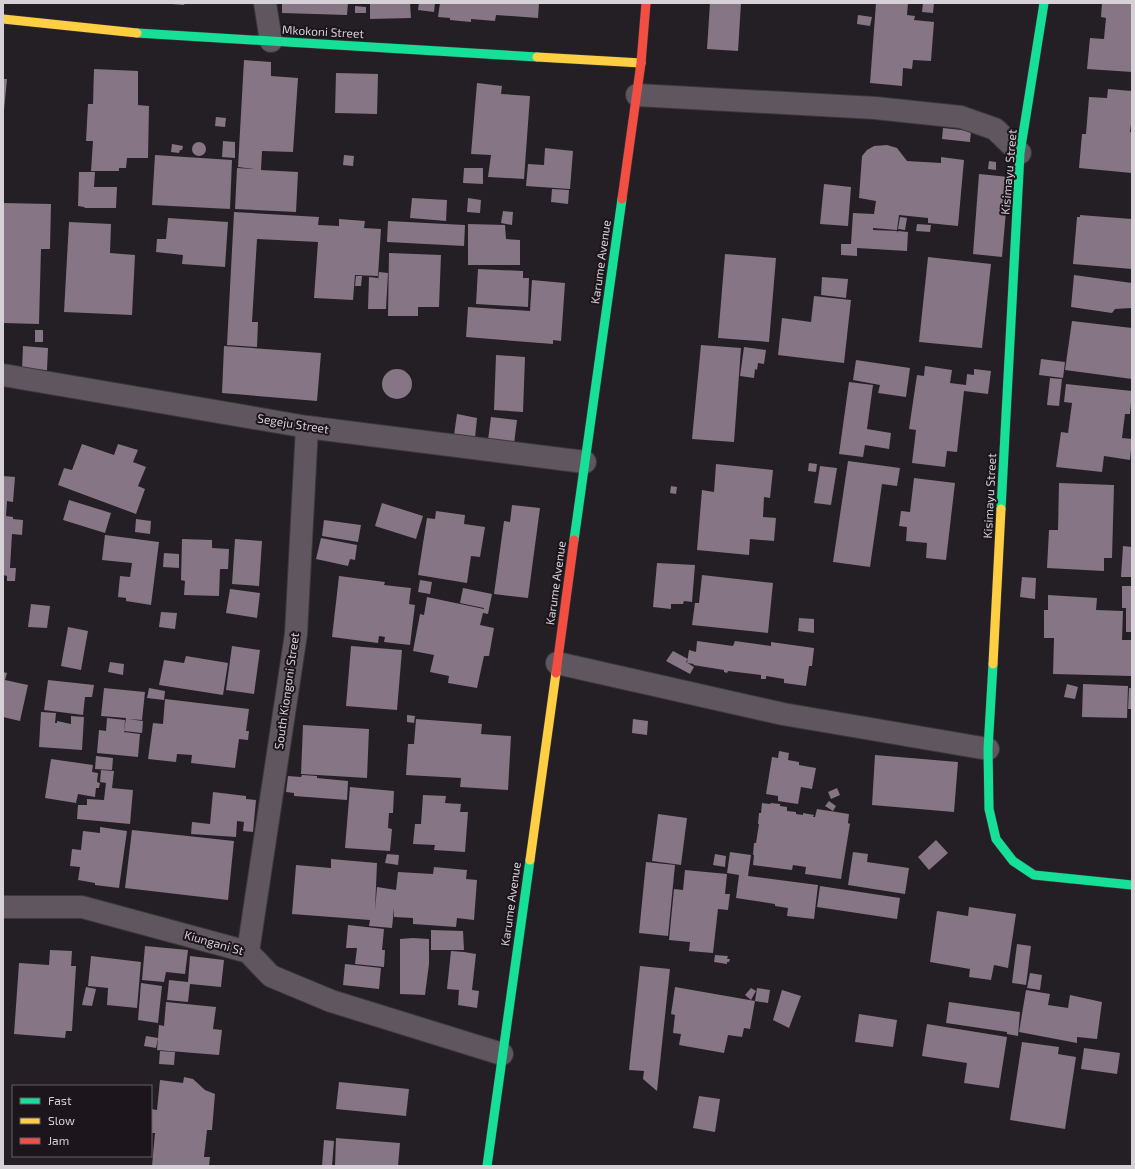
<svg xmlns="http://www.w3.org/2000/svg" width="1135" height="1169" font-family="'Exo 2',sans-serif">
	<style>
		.building { fill: #857585 }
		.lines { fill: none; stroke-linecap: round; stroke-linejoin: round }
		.street-casing { stroke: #3c393c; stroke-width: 24 }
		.fast-casing { stroke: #3c393c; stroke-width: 10 }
		.slow-casing { stroke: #3c393c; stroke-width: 10 }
		.jam-casing { stroke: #3c393c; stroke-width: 10 }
		.street { stroke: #60565f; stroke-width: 22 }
		.fast { stroke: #16e098; stroke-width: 9 }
		.slow { stroke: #ffcf43; stroke-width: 9 }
		.jam { stroke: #f24e42; stroke-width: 9 }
		.labels { text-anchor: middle; stroke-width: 4; stroke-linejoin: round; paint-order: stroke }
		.street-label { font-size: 12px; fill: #d6d1d6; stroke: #1c151b }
	</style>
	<rect width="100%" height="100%" fill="#241f24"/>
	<g class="building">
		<path d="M172 3H185L184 5 172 4Z"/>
		<path d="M282 3H348L347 15 282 13Z"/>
		<path d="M370 3H410L411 18 370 19Z"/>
		<path d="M419 3H435L434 12 418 10Z"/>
		<path d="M440 3H539L538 18 496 15 495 21 471 19V22L450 20V18L438 17Z"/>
		<path d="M710 3H741L738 51 707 49Z"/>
		<path d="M876 3H908L907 15 915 16 914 20 934 22 931 61 913 60 912 69 903 68 902 86 870 83Z"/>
		<path d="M923 3H934L933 13 922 12Z"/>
		<path d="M1102 3H1132V72L1087 69 1090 38 1104 39 1106 18 1101 17Z"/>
		<path d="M355 6 366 7V13H355Z"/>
		<path d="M858 15 872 17 870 26 857 24Z"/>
		<path d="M244 60 271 62V76L298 78 293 152 262 151 261 170 298 172 296 212 235 209 237 168 254 169 238 167Z"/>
		<path d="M94 69 138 71V105L149 106 148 158H127L126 168H119V171H91L93 141H86L88 104H93Z"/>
		<path d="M336 73 378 74 377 114 335 113Z"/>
		<path d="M3 79H7L4 110H3Z"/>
		<path d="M477 83 502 86 501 94 530 96 524 179 488 177 491 155 471 154Z"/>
		<path d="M1108 89 1132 91V116L1130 132 1132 133V173L1079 168 1082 134H1086L1089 97 1107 98Z"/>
		<path d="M216 117 226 118 225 127 215 126Z"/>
		<path d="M943 128 971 131 970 142 942 139Z"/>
		<path d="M223 141 235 142V158L222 157Z"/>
		<circle cx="199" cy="149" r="7"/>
		<path d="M172 144 183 146 182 150H180L179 153 171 152Z"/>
		<path d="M887 145 897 148 907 161 941 163V157L964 160 958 226 928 223V218L899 215 897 230 873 228V230L897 231 898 233V231L908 232 907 251 857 248V256L841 255V244H851L853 213 874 214 876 201 859 198 862 156 867 150 874 146Z"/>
		<path d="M545 148 573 151 570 189 526 186 528 164 544 165Z"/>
		<path d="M155 155 232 160 230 209 152 205Z"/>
		<path d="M344 155 354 156 353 166 343 165Z"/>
		<path d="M989 161 996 162V170L988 169Z"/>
		<path d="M464 168H483V184L463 183Z"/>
		<path d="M79 172H95L94 187H117L116 208H85L84 207 78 206Z"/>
		<path d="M979 174 1009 177 1002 257 973 254Z"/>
		<path d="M824 184 851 187 848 226 820 224Z"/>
		<path d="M552 189 569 190 568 204 551 202Z"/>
		<path d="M412 198 447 200 446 221 410 218Z"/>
		<path d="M468 198 481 200 480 213 467 212Z"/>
		<path d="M3 203 51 204 50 249H41L39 324 3 323Z"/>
		<path d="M503 211 513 212 512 225 501 223Z"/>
		<path d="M234 212 319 217 318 225 339 226V219L365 221 364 228 381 229 378 276 355 275 353 300 314 298 318 242 257 239 252 322H258L257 347 227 345Z"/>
		<path d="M1080 215 1132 219V269L1073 264 1077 217H1080Z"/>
		<path d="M900 217 907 218 905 230 898 229Z"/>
		<path d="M168 218 228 222 225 267 182 264 183 255 156 252 157 239H166Z"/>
		<path d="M388 221 465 225 464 246 387 242Z"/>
		<path d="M69 222 111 224 110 253 135 255 132 315 64 312Z"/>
		<path d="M468 224 505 225 506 239 520 240V265H468Z"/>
		<path d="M917 224 931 225 930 232 916 231Z"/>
		<path d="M389 253 441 255 439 307H418V316H388Z"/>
		<path d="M725 254 776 258 769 342 718 338Z"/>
		<path d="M928 257 991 264 982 348 919 342Z"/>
		<path d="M478 269 523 271V278H529L528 307 476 304Z"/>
		<path d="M379 272 388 273 386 309H368L369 277 378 278V280Z"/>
		<path d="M1074 275 1132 283V308L1115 309 1112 313 1071 307Z"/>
		<path d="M356 276H362L361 286H355Z"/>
		<path d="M822 277 848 279 846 298 821 295Z"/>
		<path d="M532 280 565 283 561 341 553 340V344L466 337 468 307 530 311Z"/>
		<path d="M814 296 851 300 844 363 778 355 782 318 811 322Z"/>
		<path d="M1072 321 1132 328V379L1065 370Z"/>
		<rect x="35" y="330" width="8" height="12"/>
		<path d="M701 345 741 348 734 442 692 439Z"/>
		<path d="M23 346 48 348 47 370 22 369Z"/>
		<path d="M224 346 321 353 317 401 222 393Z"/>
		<path d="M744 347 766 350 764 364 758 363 757 370 755 369 754 378 740 376Z"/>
		<path d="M496 355 525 357 523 412 494 410Z"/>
		<path d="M1041 359 1065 362 1063 378 1039 375Z"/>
		<path d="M856 360 910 368 906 397 878 393 880 385 853 380Z"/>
		<path d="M925 366 952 370 950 383 966 385 967 374 974 375V369L991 371 988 394 964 391 957 452 947 451 945 467 912 463 916 430 909 429 917 375 924 376Z"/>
		<circle cx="397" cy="384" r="15"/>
		<path d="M1050 378 1062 379 1059 406 1047 405Z"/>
		<path d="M849 382 873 385 867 429 891 433 889 449 865 445 863 457 839 454Z"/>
		<path d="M1066 384 1132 391 1130 414H1125L1122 438 1132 439 1130 460 1104 456 1102 472 1056 467 1061 432 1068 433 1072 403 1064 402Z"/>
		<path d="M457 414 477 418 475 438 454 435Z"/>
		<path d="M491 417 517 420 514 444 488 440Z"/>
		<path d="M82 444 114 455 118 444 138 450 133 462 146 467 138 486 145 489 136 514 58 485 64 468 72 470Z"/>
		<path d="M848 461 900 468 897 486 882 484 870 567 833 562Z"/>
		<path d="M809 463 817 464 816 472 808 471Z"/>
		<path d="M716 464 773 470 770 498 764 497 763 517 776 518 774 541 750 539 749 555 697 550 702 490 714 492Z"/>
		<path d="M820 466 837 468 831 505 814 503Z"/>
		<path d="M3 476 15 477 13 502 7 501 6 516 13 517V519L23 520 22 535 12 534 10 568H16L15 581H7V576L3 575Z"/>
		<path d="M914 478 955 483 946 560 926 558 927 543 906 541 907 527 899 526 901 511 910 512Z"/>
		<path d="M1059 483 1114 485 1112 558H1104V571L1047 568 1049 530H1058Z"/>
		<path d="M671 486 677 487 676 494 670 493Z"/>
		<path d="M69 500 111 513 105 533 63 520Z"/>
		<path d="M382 503 423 516 416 539 375 526Z"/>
		<path d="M512 505 540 508 528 598 494 594 504 521 510 522Z"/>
		<path d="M436 511 465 515 464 524 485 527 480 557 471 556 467 583 418 575 427 518 435 519Z"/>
		<path d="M136 519 151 521 150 534 135 532Z"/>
		<path d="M324 520 361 525 358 542 322 536Z"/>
		<path d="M105 535 159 542 151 605 126 601V598L118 597 120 576 130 577 132 563 102 560Z"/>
		<path d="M321 538 357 545 355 560 350 559 348 566 316 559Z"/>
		<path d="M182 539 212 540V548L229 549 228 569H220L219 596 184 595 185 581 181 580Z"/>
		<path d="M235 539 262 541 259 586 232 584Z"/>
		<path d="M1123 546 1132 547V577H1121Z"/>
		<path d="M164 553 179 554V568L163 567Z"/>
		<path d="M657 563 695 565 692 602 684 601 683 604H671V609L653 607Z"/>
		<path d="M702 575 773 583 768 633 692 625 695 603H699Z"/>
		<path d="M339 576 385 582 384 585 411 588 409 604 415 605 410 645 384 642 385 637 379 636 378 643 332 637Z"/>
		<path d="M1022 577 1036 578 1035 599 1020 597Z"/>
		<path d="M420 580 432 582 430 594 418 592Z"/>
		<path d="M1122 586H1132V632H1126V608H1122Z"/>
		<path d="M463 588 492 594 488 614 483 613 480 625 494 628 489 656H484L477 688 448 683 449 676 430 672 434 655 413 651 420 614 424 615 427 597 484 609V608L460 603Z"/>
		<path d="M230 589 260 593 257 618 226 613Z"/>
		<path d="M1048 595 1097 598 1096 610 1123 611 1122 640H1132V676L1053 674 1054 638H1044V610H1048Z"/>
		<path d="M31 604 50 606 47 628 28 627Z"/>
		<path d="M161 612 177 613 175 629 159 627Z"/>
		<path d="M799 618 814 619V633L798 631Z"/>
		<path d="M68 627 88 631 81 670 61 666Z"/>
		<path d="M697 641 733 646 735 641 771 646V642L814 648 812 666H809L806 686 784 683V679L766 676V679H761V675L728 671 727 673 724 672V670L693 665 694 664 687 663 689 650 696 652Z"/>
		<path d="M232 646 260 650 254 694 226 690Z"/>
		<path d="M351 646 402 650 397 710 346 706Z"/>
		<path d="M673 651 688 659 686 662 694 667 690 674 666 661Z"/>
		<path d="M186 656 228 663 223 695 159 685 164 660 184 663Z"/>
		<path d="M110 662 124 664 123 675 108 672Z"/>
		<path d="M3 672 7 673 5 680 28 685 20 721 3 717Z"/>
		<path d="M48 680 94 685 92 697H85L83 715 44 710Z"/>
		<path d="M1067 684 1078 687 1075 699 1064 697Z"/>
		<path d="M1083 684 1128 686 1127 718 1082 717Z"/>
		<path d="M104 688 145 692 142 720 128 719 143 721 142 733 124 731 126 718 101 716Z"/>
		<path d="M149 688 165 691 164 700 147 698Z"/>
		<path d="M1129 688H1132V709H1128Z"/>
		<path d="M165 699 249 709 246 731H249L248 740 239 739 235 768 191 763 192 755 177 754 176 762 148 759 153 723 163 724Z"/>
		<path d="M41 712 56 713 55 723H57V721L71 724V716L84 717 82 750 39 747Z"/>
		<path d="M407 715 415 716 414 723 407 722Z"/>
		<path d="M107 718 125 720 124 735V732L140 734 138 757 97 753 99 730 106 731Z"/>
		<path d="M416 719 482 724 481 734 511 736 508 790 460 787 461 778 406 775 408 744H414Z"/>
		<path d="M633 719 648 721 647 735 632 733Z"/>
		<path d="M303 725 369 729 367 778 301 774Z"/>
		<path d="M779 751 789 753 788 760 799 762V765L816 768 812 789 801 787 798 804 778 801V796L766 794 772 757 778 758Z"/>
		<path d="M875 755 958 762 954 812 872 805Z"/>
		<path d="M96 756 113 758 112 770 95 769Z"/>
		<path d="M51 759 93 765 92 772 98 773 97 782 100 783 99 788H96L95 797 78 794 76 803 45 798Z"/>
		<path d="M101 770 114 771 112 788 133 790 130 824 77 819 78 805H87V799L104 800 106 783 100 782Z"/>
		<path d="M302 775 317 776V778L348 781 347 800 294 796V793L286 792 288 776 301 777Z"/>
		<path d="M350 787 394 791 393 813H389L388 828 392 829 390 851 345 848Z"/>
		<path d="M837 788 840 795 831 799 828 792Z"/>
		<path d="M213 792 246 796V799L256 800 253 832 243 831 244 822 237 821 236 837 191 834 192 822 210 824Z"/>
		<path d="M423 795 446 796 445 803 461 804 460 812H468L465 852 434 850 435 845 413 844 415 824H421Z"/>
		<path d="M829 801 836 806 833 811 825 806Z"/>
		<path d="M762 803 770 804 771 803 780 804V806L787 807V811L796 812V814L803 815V813L814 815 813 817H815L817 809 849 814 848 823 850 824 841 879 805 874 806 867 793 865 792 870 753 865 754 855H753L754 843H756L759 824H758L759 813H761Z"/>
		<path d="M658 814 687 818 681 865 652 861Z"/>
		<path d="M100 827 127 831 119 888 95 885V883L78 880 80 867 70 866 72 849 81 850 83 831 100 833Z"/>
		<path d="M132 830 234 841 228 900 125 888Z"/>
		<path d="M936 840 948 853 929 870 918 857Z"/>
		<path d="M730 852 751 855 748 876 818 885 814 919 787 916 788 908 775 906V904L736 898 739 875 727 873Z"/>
		<path d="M853 852 868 854 867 862 909 868 905 894 848 885Z"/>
		<path d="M387 854 399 855 398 865 385 863Z"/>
		<path d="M715 854 726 856 725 867 713 865Z"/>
		<path d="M331 859 377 863 375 910 377 887 396 890 398 872 433 874 434 867 467 870 466 879 477 880 474 920 457 918 456 927 413 924V918L394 917V908L392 928 369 926 370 920 292 914 296 865 331 868Z"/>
		<path d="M646 862 675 865 668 936 639 933Z"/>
		<path d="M685 870 727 874 725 894H730L728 910 718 909 713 953 689 951 690 942 669 940 674 889 683 890Z"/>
		<path d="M820 886 900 898 897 919 817 907Z"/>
		<path d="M969 907 1016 914 1008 968 994 965 991 980 969 977 970 969 930 962 937 911 968 916Z"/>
		<path d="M348 925 384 929 382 950H385L384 967 355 964 357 948H346Z"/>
		<path d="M431 930 463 931 464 950H431Z"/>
		<path d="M413 938 429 939V964L425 995 400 994V939Z"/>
		<path d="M1017 944 1031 946 1026 985 1012 983Z"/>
		<path d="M145 946 188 950 185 974 166 972 164 982 142 980Z"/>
		<path d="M50 950 72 951 71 966H76L72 1031H66L65 1038 14 1034 19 963 49 965Z"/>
		<path d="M451 951 464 952 476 954 472 990 479 991 477 1008 458 1005 459 990 447 989Z"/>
		<path d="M715 955 728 956 727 959H730L729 962H727V964L714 962Z"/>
		<path d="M91 956 141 962 137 1008 107 1005 108 988 88 986Z"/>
		<path d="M190 956 224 960 221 987 190 984 188 1002 167 1000 169 980 188 982Z"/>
		<path d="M345 964 381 968 379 989 343 985Z"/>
		<path d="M640 966 670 969 657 1091 643 1079 644 1071 629 1070Z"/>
		<path d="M1030 973 1042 975 1040 990 1027 988Z"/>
		<path d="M141 983 162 986 158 1023 138 1020Z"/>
		<path d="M86 987 96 989 92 1006 82 1005Z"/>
		<path d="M675 987 755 1001 750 1029 744 1028 742 1037 728 1035 724 1053 679 1045 681 1034 673 1033 675 1015 671 1014Z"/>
		<path d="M751 988 756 991 751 1000 745 995Z"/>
		<path d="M757 988 770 990 768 1003 755 1001Z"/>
		<path d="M782 990 801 996 789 1028 773 1020Z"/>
		<path d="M1026 990 1050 994 1048 1005 1068 1008 1070 995 1102 1002 1097 1039 1077 1037V1043L1019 1032Z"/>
		<path d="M166 1002 216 1007 213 1029 222 1030 219 1055 157 1050 159 1025 164 1026Z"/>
		<path d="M949 1002 1020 1012 1018 1036 1007 1034V1032L946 1023Z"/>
		<path d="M859 1014 897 1020 893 1047 855 1042Z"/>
		<path d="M927 1024 1007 1037 999 1088 964 1083 967 1063 922 1056Z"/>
		<path d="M146 1036 158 1038 156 1048 144 1046Z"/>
		<path d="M1022 1042 1059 1047 1058 1054 1076 1057 1065 1129 1010 1120Z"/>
		<path d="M1084 1048 1120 1053 1117 1074 1081 1069Z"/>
		<path d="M160 1051 175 1052 174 1065 159 1064Z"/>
		<path d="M184 1077 193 1079 205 1090 215 1094 212 1130H207L204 1157H210L209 1166H152L155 1133H151V1109L157 1110 160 1080 183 1083Z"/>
		<path d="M339 1082 409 1089 406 1116 336 1109Z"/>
		<path d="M699 1096 720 1099 715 1132 693 1128Z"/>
		<path d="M336 1138 400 1143 398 1166H335Z"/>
		<path d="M324 1140 334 1141 332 1166H322Z"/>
	</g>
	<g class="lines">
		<defs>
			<g id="street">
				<path d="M265 3 271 41"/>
				<path d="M637 95 875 108 961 117 995 129 1020 153"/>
				<path d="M3 375 307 427 585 462"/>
				<path d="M557 663 783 714 988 749"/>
				<path d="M3 907H82L248 952 271 976 331 1001 502 1054"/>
				<path d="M248 952 296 634 307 427"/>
			</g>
			<g id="fast">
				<path d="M137 33 537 57"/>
				<path d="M1001 509 1020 153 1044 3"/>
				<path d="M574 540 622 199"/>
				<path d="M993 664 988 749 989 809 996 839 1013 861 1034 875 1132 885"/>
				<path d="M487 1166 530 860"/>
			</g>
			<g id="slow">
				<path d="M3 19 137 33"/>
				<path d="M537 57 641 63"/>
				<path d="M993 664 1001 509"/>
				<path d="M530 860 556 673"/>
			</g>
			<g id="jam">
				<path d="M622 199 641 63 646 3"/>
				<path d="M556 673 574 540"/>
			</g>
		</defs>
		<use href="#street" class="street-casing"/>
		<use href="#fast" class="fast-casing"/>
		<use href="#slow" class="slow-casing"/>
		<use href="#jam" class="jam-casing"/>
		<use href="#street" class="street"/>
		<use href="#fast" class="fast"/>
		<use href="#slow" class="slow"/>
		<use href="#jam" class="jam"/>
	</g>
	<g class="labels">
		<g class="street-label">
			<text transform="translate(323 32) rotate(3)" y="4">Mkokoni Street</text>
			<text transform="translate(1009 172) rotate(-85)" y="4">Kisimayu Street</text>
			<text transform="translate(601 262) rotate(-82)" y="4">Karume Avenue</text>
			<text transform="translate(293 424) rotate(9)" y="4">Segeju Street</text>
			<text transform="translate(990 496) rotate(-87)" y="4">Kisimayu Street</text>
			<text transform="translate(556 583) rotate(-82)" y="4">Karume Avenue</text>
			<text transform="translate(287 691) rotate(-82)" y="4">South Kiongoni Street</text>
			<text transform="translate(511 904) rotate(-82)" y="4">Karume Avenue</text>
			<text transform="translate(214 943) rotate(16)" y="4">Kiungani St</text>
		</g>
	</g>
	<rect width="1135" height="1169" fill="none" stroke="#d6d1d6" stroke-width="8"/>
	<rect x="12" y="1085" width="140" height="72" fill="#1c151b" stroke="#666066"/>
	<rect x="20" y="1098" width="20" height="6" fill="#16e098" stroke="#666066"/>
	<text x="48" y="1105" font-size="12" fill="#d6d1d6">Fast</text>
	<rect x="20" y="1118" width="20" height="6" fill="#ffcf43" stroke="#666066"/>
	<text x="48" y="1125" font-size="12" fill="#d6d1d6">Slow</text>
	<rect x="20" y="1138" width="20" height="6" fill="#f24e42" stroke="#666066"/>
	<text x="48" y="1145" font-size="12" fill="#d6d1d6">Jam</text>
</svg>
